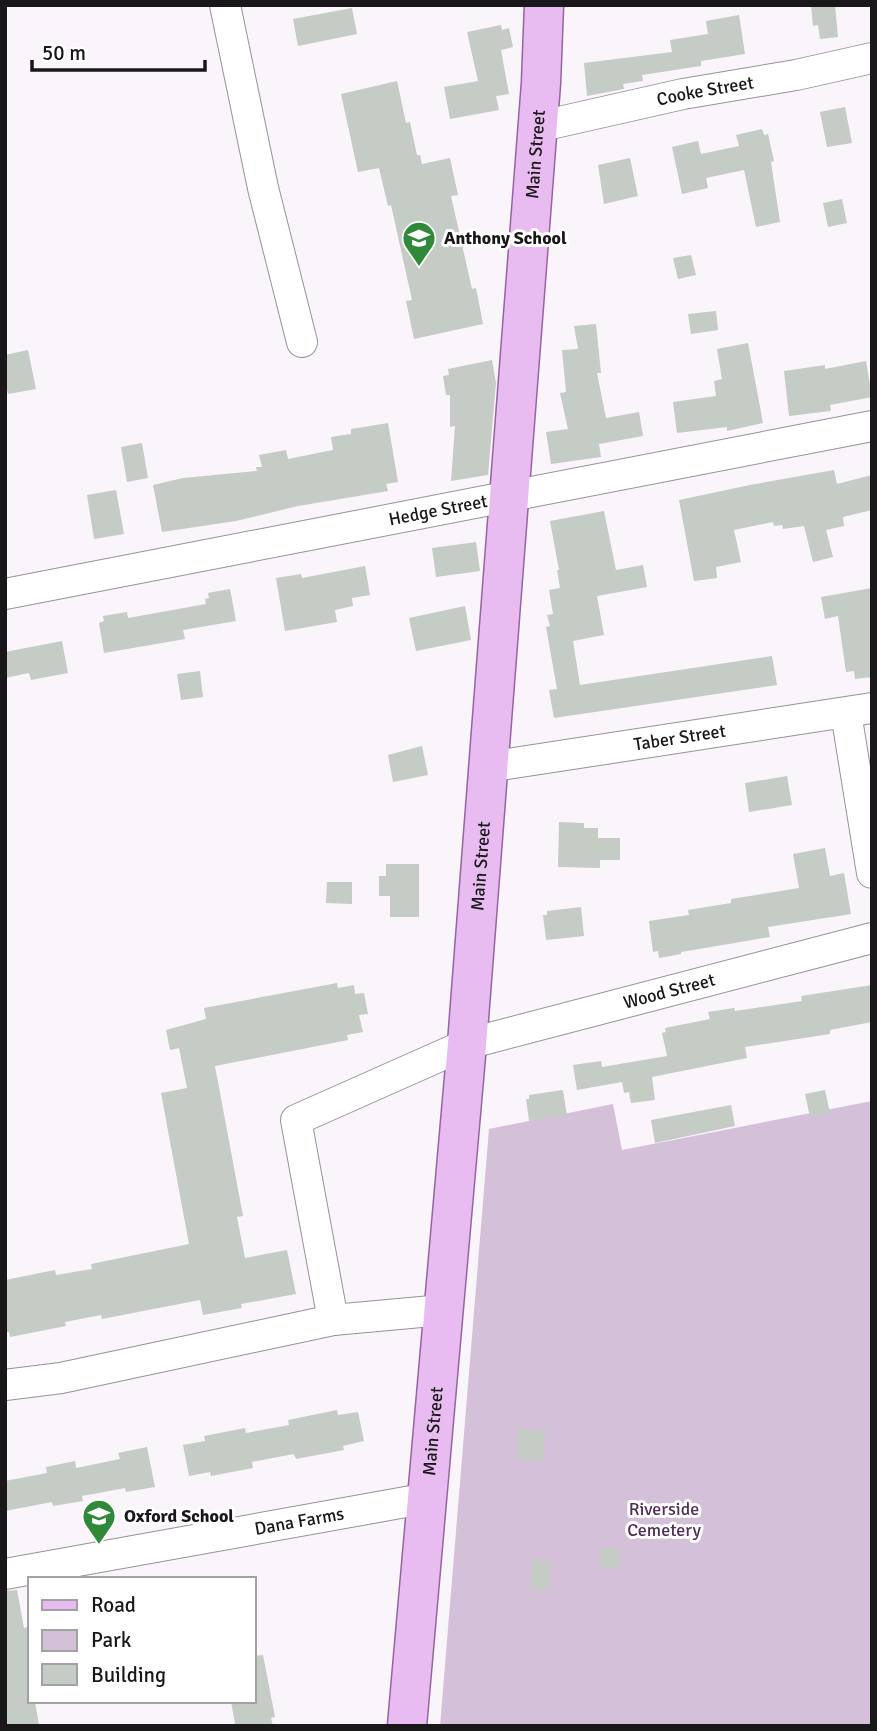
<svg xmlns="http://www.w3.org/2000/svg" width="877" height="1731" font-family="Signika,sans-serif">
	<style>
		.green { fill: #d5c0d9 }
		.building { fill: #c5cbc5 }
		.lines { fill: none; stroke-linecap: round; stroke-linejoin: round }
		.minor-casing { stroke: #979198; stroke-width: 32 }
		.major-casing { stroke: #9565a0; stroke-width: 41 }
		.minor { stroke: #fff; stroke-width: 30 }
		.major { stroke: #e8bcf1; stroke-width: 38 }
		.labels { text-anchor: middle; stroke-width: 6; stroke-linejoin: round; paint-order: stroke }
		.street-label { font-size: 18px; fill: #19171a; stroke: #fff }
		.poi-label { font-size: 18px; font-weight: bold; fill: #19171a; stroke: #fff; text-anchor: start }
		.park-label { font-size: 18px; fill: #532e5b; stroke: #fff }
	</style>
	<rect width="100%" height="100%" fill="#faf4fb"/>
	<path class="green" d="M872 1101V1726H440L489 1129 613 1104 622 1150Z"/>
	<g class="building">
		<path d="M811 5H835L838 37 820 39 818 25 813 26Z"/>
		<path d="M352 8 357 34 298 46 293 19Z"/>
		<path d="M739 15 745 54 701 61V66L642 75 643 81 623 84 624 89 587 96 584 63 672 52 670 40 708 34 706 21Z"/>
		<path d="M501 25 502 30 509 28 513 47 501 50 509 94 496 96 499 110 450 119 444 87 478 81 467 32Z"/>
		<path d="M397 81 406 123 410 122 417 155H420L422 164 450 158 458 195 451 196 472 289 476 288 483 324 414 339 406 301 412 300 391 205 388 206 379 168 358 172 341 94Z"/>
		<path d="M845 107 852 143 827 147 820 112Z"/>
		<path d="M762 129 764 135 768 134 774 161 771 162 780 222 756 227 744 170 706 178 708 188 682 194 672 147 698 141 701 154 739 146 736 135Z"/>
		<path d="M630 158 638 196 604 204 598 165Z"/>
		<path d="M842 199 847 223 828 227 823 203Z"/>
		<path d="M691 255 696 275 678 279 673 258Z"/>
		<path d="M716 311 718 330 691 334 688 314Z"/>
		<path d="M596 324 601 373H597L606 418 639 412 643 436 599 444 601 457 551 464 546 432 568 429 560 393 566 392 562 350 578 349 574 326Z"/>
		<path d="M748 343 763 423 727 431V427L677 433 673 402 716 396 714 381 722 379 717 349Z"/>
		<path d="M28 350 36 389 8 394 5 381V355Z"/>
		<path d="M492 360 496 383 488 475 451 481 455 426 450 427V395H446L443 376 449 375 448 369Z"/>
		<path d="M866 361 872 397 830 405 831 411 789 416 784 371 825 365V369Z"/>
		<path d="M388 423 398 482 386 484 388 491 298 506 236 521 162 532 153 485 183 478 257 471 256 467H262L259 455 286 450 288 459 333 450 331 437 351 434V429Z"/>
		<path d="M142 443 148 478 127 482 121 447Z"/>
		<path d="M834 470 837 484 872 475V510L843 517 844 526 826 530 833 557 813 562 804 526 783 529 782 525 774 526 773 522 734 530 741 562 716 567 717 578 694 581 679 500 750 485Z"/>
		<path d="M116 490 124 534 94 539 87 495Z"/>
		<path d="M604 511 616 570 643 565 647 587 597 596 604 635 573 641 580 685 772 656 777 685 554 718 549 690 557 689 546 627 550 626 547 615 553 614 549 590 560 588 557 570H559L550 521Z"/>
		<path d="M476 542 480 571 436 577 432 548Z"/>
		<path d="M365 566 370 595 352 598 353 606 335 610 337 622 285 631 276 578 301 574 302 578Z"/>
		<path d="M872 588V677L855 679 854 671 846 672 838 616 825 619 821 597Z"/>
		<path d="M230 589 236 621 183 630 185 639 104 653 99 623 104 621 103 616 127 612 128 618 206 604 205 599 209 598 208 593Z"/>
		<path d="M465 606 471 640 416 651 409 618Z"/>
		<path d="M62 641 68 673 31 680 29 673 5 678V652Z"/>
		<path d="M200 671 203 697 181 700 177 674Z"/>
		<path d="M422 746 428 775 393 782 388 755Z"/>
		<path d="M787 776 792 805 749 812 745 783Z"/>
		<path d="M559 822 584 823V828H598V838H620V860H600V868L558 867Z"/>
		<path d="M825 848 830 876 844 873 851 914 768 927 770 937 681 952V954L659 958 658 951 653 952 649 921 689 915 688 910 731 903V899L799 888 793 854Z"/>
		<path d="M386 864H419V917H390V896H379V876H386Z"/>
		<path d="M327 882H352V904L326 903Z"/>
		<path d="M581 907 584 936 546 940 543 915H547V911Z"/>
		<path d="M337 983 338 988 354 985 355 994 364 993 368 1014 359 1015 363 1032 347 1035 348 1040 215 1066 243 1216 237 1217 245 1258 287 1250 296 1294 241 1304 242 1308 203 1315 200 1300 102 1319 101 1315 65 1322 66 1326 10 1337 9 1332H5V1280L55 1270 56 1275 92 1269 91 1264 189 1244 161 1093 187 1088 179 1048 170 1050 166 1030 206 1019 204 1008Z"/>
		<path d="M872 985V1022L830 1030V1034L745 1047 747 1058 652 1077 655 1100 631 1103 629 1092 624 1093 622 1082 577 1090 573 1065 601 1061 602 1067 667 1056 662 1033 666 1032 665 1028 710 1019 708 1012 734 1008 735 1011 802 1001 801 996Z"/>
		<path d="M563 1090 567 1116 529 1121 526 1099H529V1095Z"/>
		<path d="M825 1090 830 1113 810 1117 805 1094Z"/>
		<path d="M731 1105 735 1126 655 1143 651 1120Z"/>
		<path d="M337 1410 338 1415 358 1412 364 1441 343 1446 344 1450 296 1459 294 1454 252 1462 253 1468 211 1476 210 1472 189 1476 183 1445 205 1441 204 1436 245 1428 246 1433 289 1425 288 1420Z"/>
		<path d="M518 1428 546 1431 543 1461 515 1458Z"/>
		<path d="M147 1447 155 1487 126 1492 125 1488 82 1496 83 1501 53 1506 52 1502 5 1511V1481L47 1473 46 1467 75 1461 76 1468 120 1459 118 1453Z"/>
		<path d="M601 1548H619V1569L600 1568Z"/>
		<path d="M532 1559 551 1560 549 1591 530 1589Z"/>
		<path d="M17 1590 24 1628 27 1627 30 1641V1701H35L39 1726H5V1591Z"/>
		<path d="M263 1655 275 1717 271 1718 273 1726 235 1724 231 1701H254V1656Z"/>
	</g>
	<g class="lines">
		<defs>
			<g id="minor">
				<path d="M225 5 263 188 302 342"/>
				<path id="s1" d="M537 127 683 94 796 75 872 58"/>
				<path id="s2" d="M5 594 872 426"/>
				<path d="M846 713 872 873"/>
				<path id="s3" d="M488 767 872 708"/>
				<path id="s4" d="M443 1310 333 1320 296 1120 467 1044 872 938"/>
				<path d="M5 1385 61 1378 333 1320"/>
				<path id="s5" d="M5 1574 428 1498"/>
			</g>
			<g id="major">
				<path id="s6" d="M407 1726 467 1044 541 83 544 5"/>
			</g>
		</defs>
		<use href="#minor" class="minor-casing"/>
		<use href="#major" class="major-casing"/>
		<use href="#minor" class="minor"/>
		<use href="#major" class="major"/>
	</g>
	<defs>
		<symbol id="school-pin" viewBox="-11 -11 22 30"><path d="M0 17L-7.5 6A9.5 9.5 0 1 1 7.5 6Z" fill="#2f8939" stroke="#fff"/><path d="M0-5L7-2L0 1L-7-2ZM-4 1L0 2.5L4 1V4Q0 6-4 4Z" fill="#fff"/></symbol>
	</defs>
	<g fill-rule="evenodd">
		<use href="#school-pin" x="400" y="219" width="38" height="52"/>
		<use href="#school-pin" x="80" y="1497" width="38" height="52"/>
	</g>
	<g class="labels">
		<g class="street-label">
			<text dy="6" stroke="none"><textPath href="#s1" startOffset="172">Cooke Street</textPath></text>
			<text dy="6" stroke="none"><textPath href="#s6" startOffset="1577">Main Street</textPath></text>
			<text dy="6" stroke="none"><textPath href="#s2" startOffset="441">Hedge Street</textPath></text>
			<text dy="6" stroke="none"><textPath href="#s3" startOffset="194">Taber Street</textPath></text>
			<text dy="6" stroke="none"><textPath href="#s6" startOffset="863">Main Street</textPath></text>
			<text dy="6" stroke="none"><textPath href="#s4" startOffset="710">Wood Street</textPath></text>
			<text dy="6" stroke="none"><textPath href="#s6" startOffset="296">Main Street</textPath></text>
			<text dy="6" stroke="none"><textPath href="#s5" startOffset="299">Dana Farms</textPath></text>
		</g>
		<g class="poi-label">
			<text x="444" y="244">Anthony School</text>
			<text x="124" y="1522">Oxford School</text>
		</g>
		<g class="park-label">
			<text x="664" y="1515">Riverside<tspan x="664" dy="21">Cemetery</tspan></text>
		</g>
	</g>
	<rect width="877" height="1731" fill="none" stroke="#19171a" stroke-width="14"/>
	<rect x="28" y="1577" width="228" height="126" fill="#ffffff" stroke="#a3a2a3" stroke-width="2"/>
	<rect x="42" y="1600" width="35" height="10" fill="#e8bcf1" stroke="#a3a2a3" stroke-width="2"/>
	<text x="91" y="1612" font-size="21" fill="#19171a">Road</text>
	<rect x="42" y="1630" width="35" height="21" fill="#d5c0d9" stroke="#a3a2a3" stroke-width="2"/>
	<text x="91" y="1647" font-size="21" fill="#19171a">Park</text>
	<rect x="42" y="1664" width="35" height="21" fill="#c5cbc5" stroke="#a3a2a3" stroke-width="2"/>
	<text x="91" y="1682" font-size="21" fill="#19171a">Building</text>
	<path d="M32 60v10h173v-10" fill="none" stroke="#19171a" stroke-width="3.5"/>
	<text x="42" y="60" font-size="21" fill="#19171a" stroke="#ffffff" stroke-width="5" paint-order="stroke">50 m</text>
</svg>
